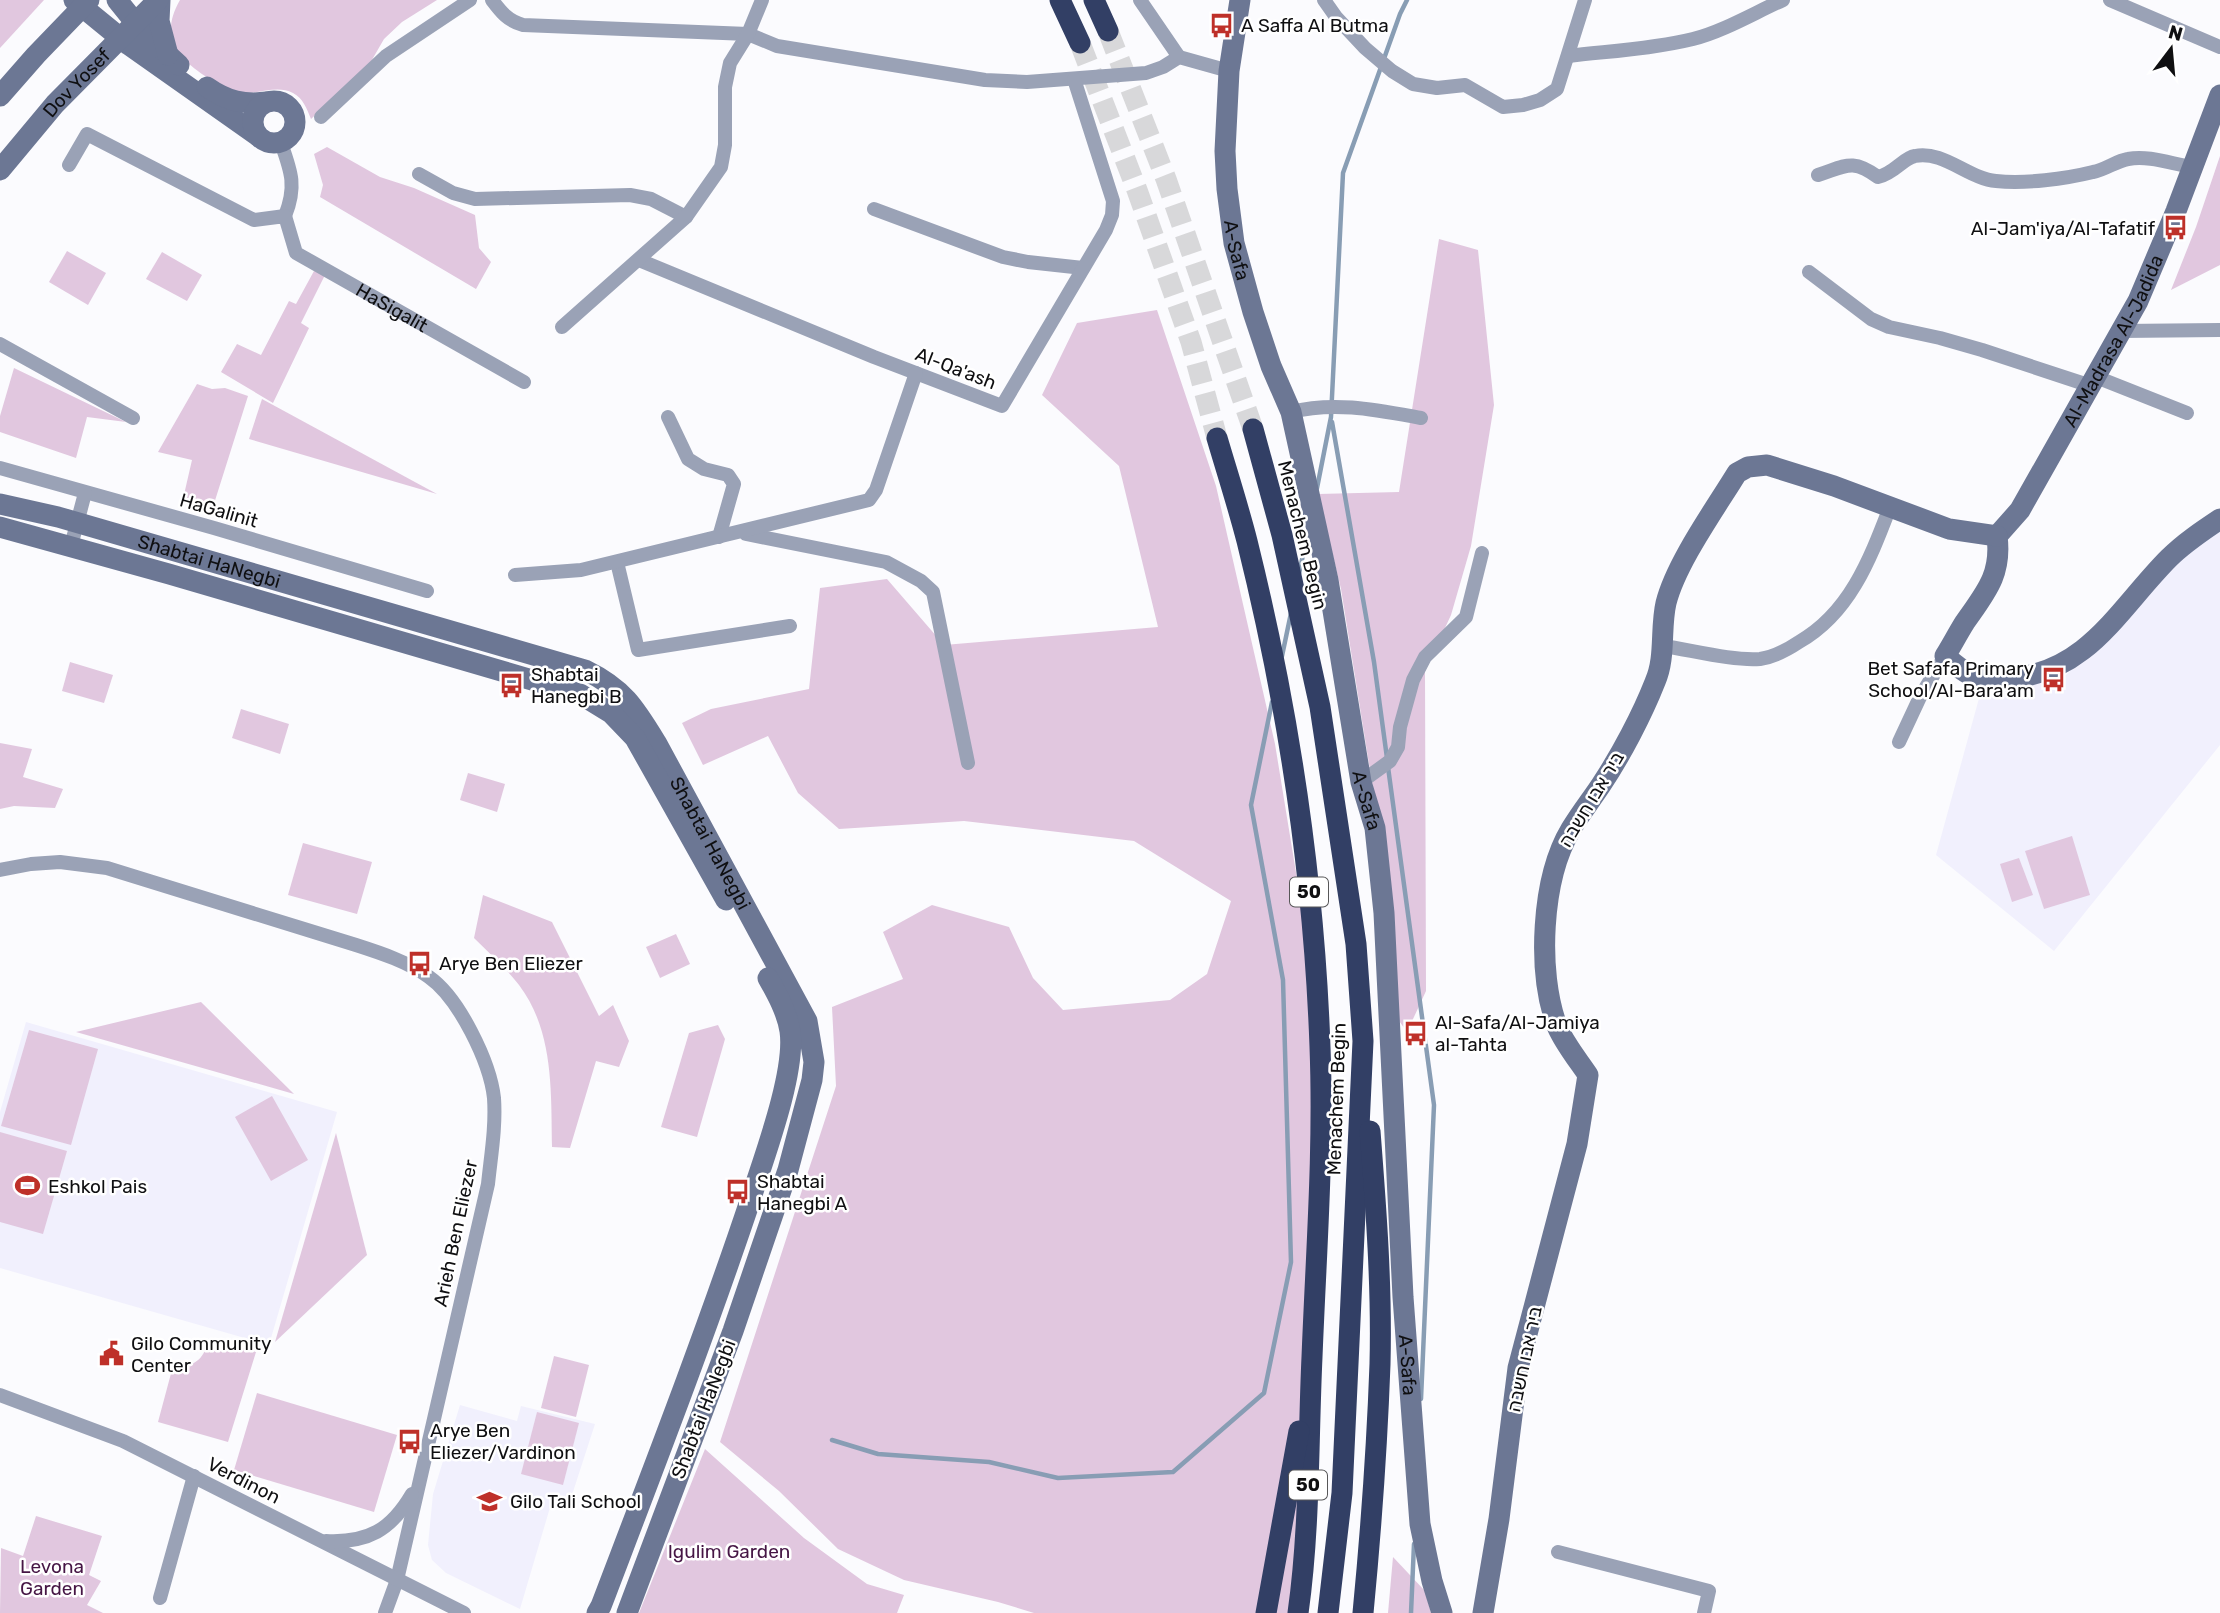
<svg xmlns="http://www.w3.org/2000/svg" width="2220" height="1613" font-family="Rubik,'Noto Sans Hebrew',sans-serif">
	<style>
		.built { fill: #f1f0fd }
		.green { fill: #e1c7df }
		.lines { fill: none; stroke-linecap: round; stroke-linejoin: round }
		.stream { stroke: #889db4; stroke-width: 4.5 }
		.highway-tunnel { stroke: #d8d8da; stroke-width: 21; stroke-dasharray: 21 10; stroke-linecap: butt }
		.street { stroke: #9aa2b6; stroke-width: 14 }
		.secondary { stroke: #6c7794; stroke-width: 21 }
		.highway { stroke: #323f65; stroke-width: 21 }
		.labels { text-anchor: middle; stroke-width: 5; stroke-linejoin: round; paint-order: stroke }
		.shield { fill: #fff; stroke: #575758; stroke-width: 2 }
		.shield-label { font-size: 18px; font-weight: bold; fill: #0f0f11 }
		.poi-label { font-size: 19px; fill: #0f0f11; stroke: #fff; text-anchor: start }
		.street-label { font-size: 19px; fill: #0f0f11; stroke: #fff }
		.park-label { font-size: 19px; fill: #461645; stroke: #fff }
	</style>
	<rect width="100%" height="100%" fill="#fbfbfe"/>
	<g class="built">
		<path d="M2220 530V745L2054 951 1936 855 1981 691 2066 675 2200 542Z"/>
		<path d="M26 1022 337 1112 269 1345 0 1268V1112Z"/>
		<path d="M460 1405 517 1421 521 1406 595 1424 571 1498 554 1494 520 1609 446 1573 432 1560 428 1545 433 1494Z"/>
	</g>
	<g class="green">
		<path d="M0 0H44L0 48Z"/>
		<path d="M180 0H437L402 22 384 39 369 65 311 119C307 109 303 98 293 93 275 84 257 96 239 92 226 90 216 83 205 76 175 56 160 35 180 0Z"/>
		<path d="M327 147 380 177 414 188 475 215 479 248 491 262 476 289 320 197 323 185 314 154Z"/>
		<path d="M2220 156V265L2171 290 2196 227Z"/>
		<path d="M1439 239 1478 250 1494 405 1471 546 1451 615 1425 671 1426 991 1407 1032 1397 1018 1382 845 1341 589 1318 494 1399 492Z"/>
		<path d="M67 251 106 273 88 305 49 282Z"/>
		<path d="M162 252 202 275 187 301 146 279Z"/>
		<path d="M314 271 325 275 301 323 309 328 273 403 221 372 237 344 261 355 289 301 296 304Z"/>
		<path d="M1157 310 1216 486 1275 744 1307 940 1319 1256 1290 1613H1034L998 1602 904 1580 838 1549 779 1491 720 1442 836 1086 832 1007 903 979 883 932 932 905 1009 927 1033 978 1063 1010 1170 1000 1207 974 1231 901 1134 841 964 821 839 829 798 793 768 736 703 765 682 723 711 709 809 689 820 588 887 579 944 645 1158 627 1119 466 1042 395 1077 323Z"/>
		<path d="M14 368 126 422 87 417 76 458 0 432V416Z"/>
		<path d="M197 384 212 389 225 388 248 396 212 510 183 499 192 460 158 452Z"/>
		<path d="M262 399 437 494 249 439Z"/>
		<path d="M70 662 113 675 104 703 62 691Z"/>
		<path d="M241 709 289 724 280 754 232 738Z"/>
		<path d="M0 743 32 749 23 777 63 789 55 808 14 806 0 809Z"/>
		<path d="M468 773 505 784 497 812 460 800Z"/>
		<path d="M2072 836 2090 895 2044 909 2025 851Z"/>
		<path d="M303 843 372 862 357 914 288 895Z"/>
		<path d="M2019 858 2033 895 2012 902 2000 864Z"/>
		<path d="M483 895 552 922 599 1016 613 1005 629 1041 619 1067 596 1061 570 1148 552 1147C551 1092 554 1031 519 985 506 968 489 953 474 938Z"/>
		<path d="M676 934 690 964 660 978 646 947Z"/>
		<path d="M201 1002 294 1094 76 1032Z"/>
		<path d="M718 1025 725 1039 697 1137 661 1127 689 1033Z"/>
		<path d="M29 1030 98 1049 71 1145 1 1126Z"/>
		<path d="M272 1096 308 1160 271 1181 235 1117Z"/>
		<path d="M0 1132 67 1151 43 1234 0 1222Z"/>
		<path d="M336 1133 367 1255 275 1342Z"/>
		<path d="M210 1338 256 1352 228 1442 158 1422 173 1366C197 1367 203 1359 210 1338Z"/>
		<path d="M554 1356 589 1365 576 1417 541 1408Z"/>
		<path d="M257 1393 397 1435 374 1512 234 1470Z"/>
		<path d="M537 1412 579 1423 563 1485 521 1474Z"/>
		<path d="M705 1449 804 1538 867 1584 904 1595 897 1613H639Z"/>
		<path d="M36 1516 102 1536 89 1575 101 1581 87 1605 103 1613H0L1 1548 23 1556Z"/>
		<path d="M1393 1557 1425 1591 1431 1613H1388Z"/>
	</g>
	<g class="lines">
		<g class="stream">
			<path d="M1332 422 1374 662 1387 758"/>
			<path d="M1317 488 1331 417 1343 173 1400 14 1407 0"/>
			<path d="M1299 574 1308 531"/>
			<path d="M1282 656 1291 613"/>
			<path d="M1388 767 1434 1105 1421 1399"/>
			<path d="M832 1440 878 1454 989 1462 1058 1478 1173 1472 1264 1393 1291 1262 1283 980 1251 805 1272 702"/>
			<path d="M1411 1613 1414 1544"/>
		</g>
		<g class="highway-tunnel">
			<path d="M1108 31 1166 179 1253 429"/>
			<path d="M1080 43 1137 190 1191 342 1217 438"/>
		</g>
		<g class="street">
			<path d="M492 0C501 12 508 21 523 25L748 34 777 46 985 80 1027 82 1146 73 1163 67 1179 57 1229 71"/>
			<path d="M1140 0 1179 57"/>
			<path d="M1324 0 1336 17 1365 48 1392 71 1413 84 1437 88 1465 85 1503 107 1523 105 1540 100 1557 89 1585 0"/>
			<path d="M2110 0 2220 47"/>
			<path d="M1568 56C1609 51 1652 49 1693 39 1724 31 1754 13 1783 0"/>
			<path d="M321 117 386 56 470 0"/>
			<path d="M281 143C291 171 297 186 285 216"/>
			<path id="s1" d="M69 165 87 134 254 220 285 216 296 253 524 382"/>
			<path d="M419 174 453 193 475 199 630 195 651 199 686 217"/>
			<path d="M1818 175C1846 166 1852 158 1878 177 1895 173 1903 158 1915 156 1943 150 1969 179 1996 181 2025 184 2065 179 2093 172 2105 170 2116 161 2128 159 2149 155 2172 164 2192 167"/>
			<path d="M874 209 1003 257 1028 262 1083 268"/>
			<path d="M639 260 874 357 1002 406 1106 230 1112 215 1113 201 1074 79"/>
			<path d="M1809 272 1871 319 1889 327 1940 338 1982 350 2091 386"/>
			<path d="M562 327 686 217 721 167 725 145V87L730 63 748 34 762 0"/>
			<path d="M2121 331 2220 330"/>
			<path d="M0 344 133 418"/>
			<path d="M2096 377 2187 413"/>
			<path d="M1291 412C1335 401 1377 410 1421 418"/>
			<path d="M668 417 688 459 704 469 728 475 734 484 719 537"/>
			<path d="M0 468 214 528 427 591"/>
			<path d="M746 534 886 562 921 581 933 592 968 763"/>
			<path d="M71 546 85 493"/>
			<path d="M617 562 638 650 790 626"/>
			<path d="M515 575 581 570 869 500 876 490 916 373"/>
			<path d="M1663 646C1691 650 1732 661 1760 659 1774 657 1787 650 1799 642 1850 613 1870 559 1890 507"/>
			<path d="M1899 742 1920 697 1945 656"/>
			<path d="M1361 782 1390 761 1398 747 1400 727 1413 680 1425 657 1466 617 1482 553"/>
			<path d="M0 870 31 864 60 862 107 868 356 945C381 953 408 962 429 977 459 998 490 1062 494 1098 496 1127 491 1155 488 1184L397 1580 385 1613"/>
			<path d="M0 1395 123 1441 464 1613"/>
			<path d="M326 1541C368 1543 391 1530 412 1494"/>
			<path d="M1558 1552 1709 1591 1704 1613"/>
			<path d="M160 1598 194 1476"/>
		</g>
		<g class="secondary">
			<path d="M74 0 129 45 258 136"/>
			<path d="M117 0 142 31 179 65"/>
			<path d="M160 0 159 21 168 55"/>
			<path id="s2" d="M1240 0 1229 71 1225 151 1227 189 1234 243 1253 312 1271 366 1291 412 1328 580 1361 782 1375 828 1384 913 1403 1297 1420 1524 1432 1581 1442 1613"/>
			<path d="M207 87C227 101 244 105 267 102"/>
			<path d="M0 96 36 55 89 0"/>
			<circle cx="274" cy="122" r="21"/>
			<path id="s3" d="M0 170 55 104 158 0"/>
			<path id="s4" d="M0 504 58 517 585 670C624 689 635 708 657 744L807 1021 814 1062 812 1080 788 1170 733 1331 627 1613"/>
			<path d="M0 527 169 574 580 694 611 713 635 738 726 900"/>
			<path id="s5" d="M1997 536 2020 510 2138 301 2176 211 2220 95"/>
			<path d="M1997 536C2002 574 1986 592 1965 622 1958 633 1952 645 1945 656 1972 679 1977 682 2012 678 2088 672 2120 607 2169 558 2184 543 2202 531 2220 519"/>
			<path d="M597 1613 601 1606C652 1472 704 1338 750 1201 763 1160 796 1073 790 1031 787 1012 777 994 768 978"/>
			<path d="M1483 1613 1499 1519 1518 1368 1577 1144 1588 1075C1578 1060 1564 1043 1557 1026 1537 972 1541 879 1571 829 1580 814 1591 800 1601 785 1621 755 1642 715 1655 682 1666 657 1660 629 1666 603 1676 563 1715 509 1737 473L1748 467 1767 465 1834 486 1949 529 1997 536"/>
		</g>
		<g class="highway">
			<path d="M1060 0 1080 43"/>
			<path d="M1094 0 1108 31"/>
			<path d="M1253 429 1282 535 1320 707 1356 944 1363 1041 1342 1493 1328 1613"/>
			<path d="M1217 438C1227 472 1238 506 1247 541 1288 706 1314 877 1320 1047 1324 1151 1316 1254 1312 1357 1308 1443 1310 1528 1298 1613"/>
			<path d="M1266 1613 1299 1431"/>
			<path d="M1363 1613C1371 1530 1377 1447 1380 1364 1382 1286 1376 1208 1370 1131"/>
		</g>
	</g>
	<defs>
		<symbol id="bus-bare" viewBox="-9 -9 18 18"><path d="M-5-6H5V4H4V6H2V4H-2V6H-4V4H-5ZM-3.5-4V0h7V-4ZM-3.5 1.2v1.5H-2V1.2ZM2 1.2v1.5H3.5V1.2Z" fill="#be3029" stroke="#fff" stroke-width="2.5" paint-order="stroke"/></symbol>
		<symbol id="stadium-bare" viewBox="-9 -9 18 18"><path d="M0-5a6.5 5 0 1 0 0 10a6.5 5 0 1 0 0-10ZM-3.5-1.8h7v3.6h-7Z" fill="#be3029" stroke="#fff" stroke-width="2.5" paint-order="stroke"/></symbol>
		<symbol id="civic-bare" viewBox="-9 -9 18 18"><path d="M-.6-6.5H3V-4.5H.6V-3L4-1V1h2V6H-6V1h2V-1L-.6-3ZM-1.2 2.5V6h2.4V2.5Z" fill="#be3029" stroke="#fff" stroke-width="2.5" paint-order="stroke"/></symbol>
		<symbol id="school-bare" viewBox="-9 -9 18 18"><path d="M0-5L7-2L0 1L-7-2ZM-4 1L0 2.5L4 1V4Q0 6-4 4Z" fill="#be3029" stroke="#fff" stroke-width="2.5" paint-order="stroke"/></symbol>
	</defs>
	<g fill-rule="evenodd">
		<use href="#bus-bare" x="1204" y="8" width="35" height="35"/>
		<use href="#bus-bare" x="2158" y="210" width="35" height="35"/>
		<use href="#bus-bare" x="2036" y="662" width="35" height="35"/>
		<use href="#bus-bare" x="494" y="668" width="35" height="35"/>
		<use href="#bus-bare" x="402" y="946" width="35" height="35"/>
		<use href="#bus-bare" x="1398" y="1016" width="35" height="35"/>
		<use href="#stadium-bare" x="10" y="1168" width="35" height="35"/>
		<use href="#bus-bare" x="720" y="1174" width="35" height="35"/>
		<use href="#civic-bare" x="94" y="1336" width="35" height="35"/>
		<use href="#bus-bare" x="392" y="1424" width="35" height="35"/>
		<use href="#school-bare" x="472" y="1484" width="35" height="35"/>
	</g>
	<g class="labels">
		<g class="shield">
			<rect x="1290" y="877.5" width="38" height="29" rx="5"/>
			<rect x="1289" y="1470.5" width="38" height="29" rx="5"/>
		</g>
		<g class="shield-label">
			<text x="1309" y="898">50</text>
			<text x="1308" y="1491">50</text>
		</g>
		<g class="poi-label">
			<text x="1241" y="32">A Saffa Al Butma</text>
			<text x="2155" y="235" text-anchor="end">Al-Jam'iya/Al-Tafatif</text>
			<text x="2034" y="675" text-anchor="end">Bet Safafa Primary<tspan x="2034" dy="22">School/Al-Bara'am</tspan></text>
			<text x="531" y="681">Shabtai<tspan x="531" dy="22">Hanegbi B</tspan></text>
			<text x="439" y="970">Arye Ben Eliezer</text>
			<text x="1435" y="1029">Al-Safa/Al-Jamiya<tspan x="1435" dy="22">al-Tahta</tspan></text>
			<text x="757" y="1188">Shabtai<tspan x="757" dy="22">Hanegbi A</tspan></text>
			<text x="48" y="1193">Eshkol Pais</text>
			<text x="131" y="1350">Gilo Community<tspan x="131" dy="22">Center</tspan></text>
			<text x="430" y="1437">Arye Ben<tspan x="430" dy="22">Eliezer/Vardinon</tspan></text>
			<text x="510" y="1508">Gilo Tali School</text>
		</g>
		<g class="street-label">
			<text dy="7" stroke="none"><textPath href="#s3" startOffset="116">Dov Yosef</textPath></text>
			<text dy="7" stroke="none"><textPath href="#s2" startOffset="252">A-Safa</textPath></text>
			<text dy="7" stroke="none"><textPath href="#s1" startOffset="404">HaSigalit</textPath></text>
			<text dy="7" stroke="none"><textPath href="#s5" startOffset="228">Al-Madrasa Al-Jadida</textPath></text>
			<text transform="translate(956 368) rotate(21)" y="7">Al-Qa'ash</text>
			<text transform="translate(219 510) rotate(16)" y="7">HaGalinit</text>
			<text transform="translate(1303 535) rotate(76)" y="7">Menachem Begin</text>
			<text dy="7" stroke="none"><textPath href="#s4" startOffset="217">Shabtai HaNegbi</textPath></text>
			<text transform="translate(1591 799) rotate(-59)" y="7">ביר אבו חשבה</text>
			<text dy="7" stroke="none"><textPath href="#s2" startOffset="819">A-Safa</textPath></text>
			<text dy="7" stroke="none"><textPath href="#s4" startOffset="826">Shabtai HaNegbi</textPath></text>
			<text transform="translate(1336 1099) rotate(-88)" y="7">Menachem Begin</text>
			<text transform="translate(455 1233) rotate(-78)" y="7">Arieh Ben Eliezer</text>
			<text transform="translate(1524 1359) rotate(-78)" y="7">ביר אבו חשבה</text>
			<text dy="7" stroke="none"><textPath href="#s2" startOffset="1386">A-Safa</textPath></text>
			<text transform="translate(703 1409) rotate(-69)" y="7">Shabtai HaNegbi</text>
			<text transform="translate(244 1480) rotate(27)" y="7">Verdinon</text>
		</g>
		<g class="park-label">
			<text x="729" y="1558">Igulim Garden</text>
			<text x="52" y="1573">Levona<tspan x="52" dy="22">Garden</tspan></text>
		</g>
	</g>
	<g transform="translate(2171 49) rotate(16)" stroke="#ffffff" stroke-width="5" paint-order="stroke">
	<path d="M0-5L12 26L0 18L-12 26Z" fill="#0f0f11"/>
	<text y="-10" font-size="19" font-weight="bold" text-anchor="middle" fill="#0f0f11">N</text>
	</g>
</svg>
